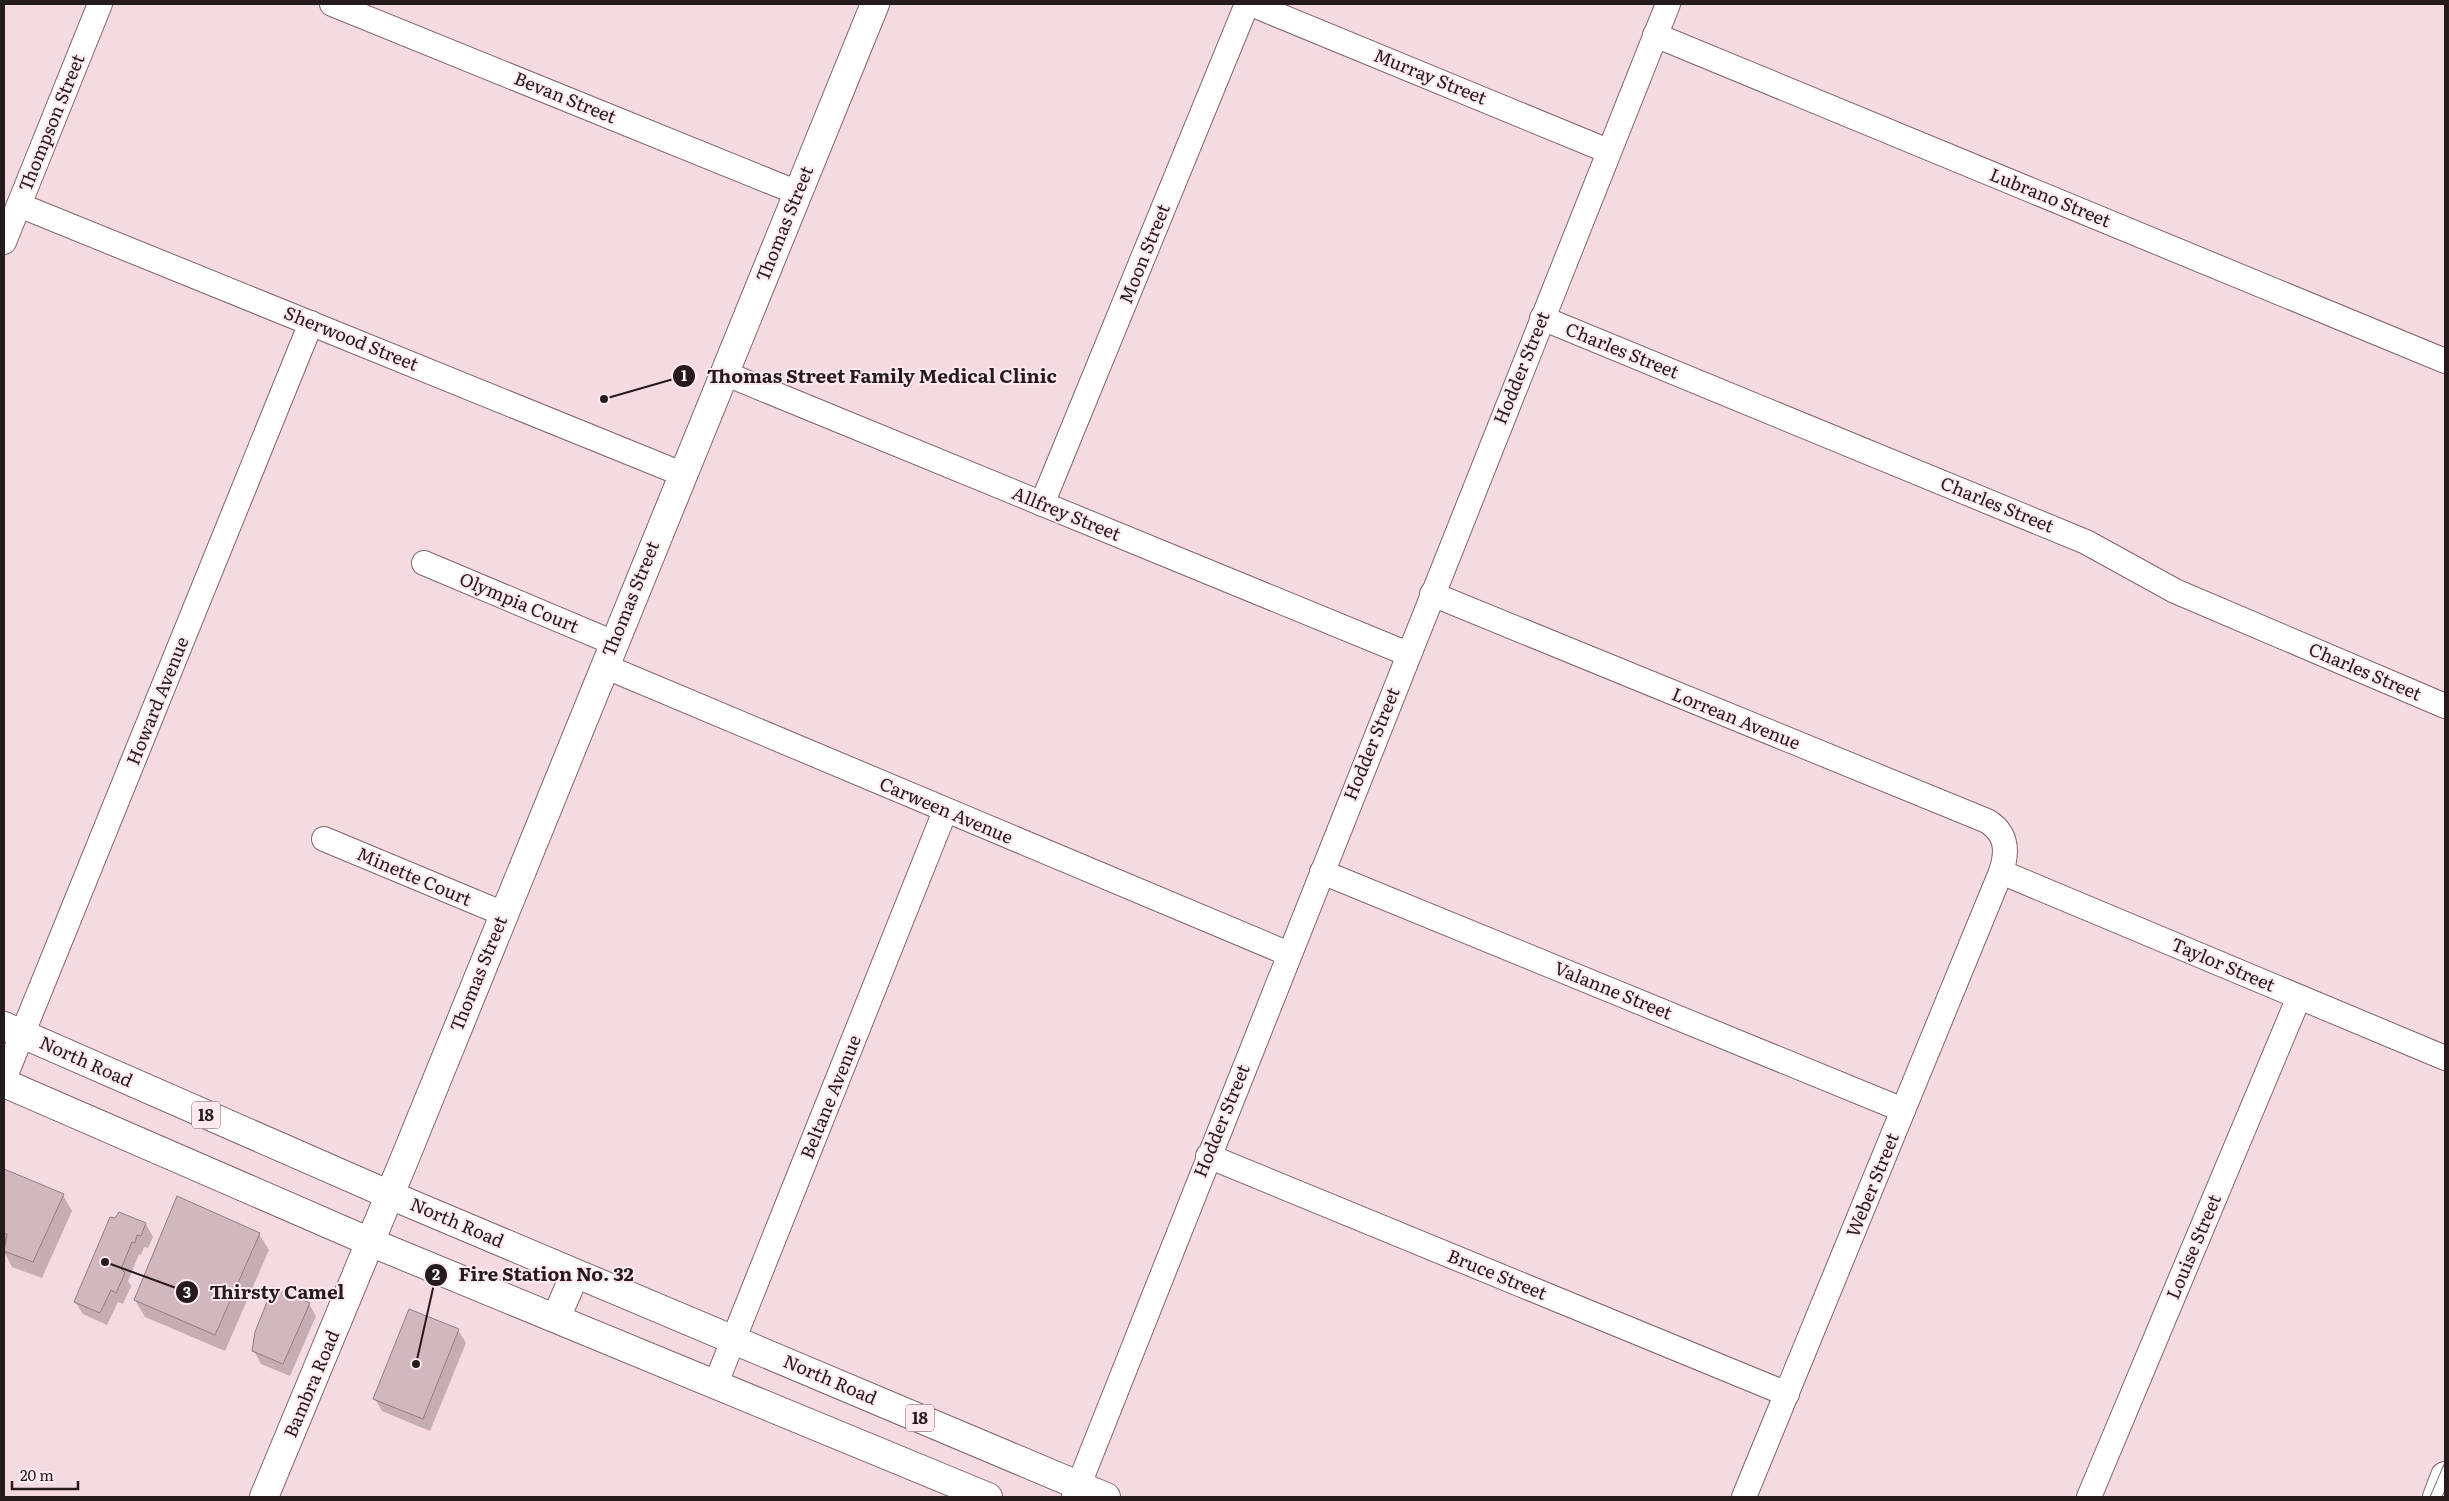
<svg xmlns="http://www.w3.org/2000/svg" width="2449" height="1501" font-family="Literata,serif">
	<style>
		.shadow { fill: #0003 }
		.building { fill: #d2b8be; stroke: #947c81 }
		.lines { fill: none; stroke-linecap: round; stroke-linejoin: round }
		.street-casing { stroke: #7f676c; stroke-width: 26 }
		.secondary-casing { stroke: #7f676c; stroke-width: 30 }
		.highway-casing { stroke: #7f676c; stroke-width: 30 }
		.street { stroke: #fff; stroke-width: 24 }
		.secondary { stroke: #fff; stroke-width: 28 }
		.highway { stroke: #fff; stroke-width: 28 }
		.tram { stroke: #7d6c6f; stroke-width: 1 }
		.labels { text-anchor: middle; stroke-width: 4; stroke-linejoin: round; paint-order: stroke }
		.shield { fill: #fee9ed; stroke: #66595b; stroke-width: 1 }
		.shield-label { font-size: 16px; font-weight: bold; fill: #251b1d }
		.street-label { font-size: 18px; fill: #251b1d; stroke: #fee9ed }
		.leader { fill: none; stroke: #251b1d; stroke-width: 2 }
		.callout-dot { fill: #251b1d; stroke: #fee9ed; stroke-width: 2 }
		.mark-label { font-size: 15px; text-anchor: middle; font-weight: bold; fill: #fff }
		.callout-label { font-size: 19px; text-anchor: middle; font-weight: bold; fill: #251b1d; stroke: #fee9ed; stroke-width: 4; stroke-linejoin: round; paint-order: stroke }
	</style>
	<rect width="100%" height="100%" fill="#f5dadf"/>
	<g class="shadow">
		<path d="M4 1171 63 1195 72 1211 42 1278 12 1267 4 1252Z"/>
		<path d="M119 1213 146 1224 153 1237 148 1248 144 1247 141 1255 139 1254 128 1281 131 1286 123 1304 118 1302 107 1325 83 1314 75 1302Z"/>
		<path d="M259 1234 269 1250 225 1351 145 1317 135 1300Z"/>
		<path d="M309 1304 316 1316 290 1376 261 1364 254 1351Z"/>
		<path d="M458 1330 466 1343 430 1431 382 1411 375 1399Z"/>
	</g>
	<g class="building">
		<path d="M4 1169 64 1194 33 1262 4 1251 7 1234 4 1233Z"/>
		<path d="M177 1196 260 1233 215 1335 134 1300Z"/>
		<path d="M119 1212 146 1223 141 1236 137 1235 135 1243 132 1242 121 1269 125 1273 116 1293 111 1290 100 1313 74 1302 110 1217 115 1218Z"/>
		<path d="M273 1287 310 1303 283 1364 252 1351 255 1332Z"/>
		<path d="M409 1309 459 1329 423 1419 373 1399Z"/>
	</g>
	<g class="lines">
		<defs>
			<g id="street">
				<path d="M332 4 798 193"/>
				<path d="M1251 4 1608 151"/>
				<path d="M1655 35 2445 361"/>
				<path d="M19 205 682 474"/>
				<path d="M4 242 100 4"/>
				<path d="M1542 318 2086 542 2175 591 2445 706"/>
				<path d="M724 373 1408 654"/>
				<path d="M1042 504 1247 4"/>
				<path d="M424 563 614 643"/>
				<path d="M1432 594 1987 821C2007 833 2008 851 2001 872L1744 1497"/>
				<path d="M604 666 1289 954"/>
				<path d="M324 839 504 914"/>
				<path d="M1322 872 1903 1110"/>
				<path d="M2001 872 2445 1058"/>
				<path d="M4 1079 311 323"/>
				<path d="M1208 1156 1787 1394"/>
				<path d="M716 1383 945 811"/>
				<path d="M1074 1497 1668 4"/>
				<path d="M2089 1497 2299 997"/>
			</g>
			<g id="secondary">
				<path d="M264 1497 405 1158 875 4"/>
				<path d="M2437 1497 2445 1476"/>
			</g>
			<g id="highway">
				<path d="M4 1026 390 1195 1106 1497"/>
				<path d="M4 1083 370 1242 988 1497"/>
				<path d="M556 1318 575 1274"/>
			</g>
		</defs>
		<use href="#street" class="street-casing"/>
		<use href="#secondary" class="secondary-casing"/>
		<use href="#highway" class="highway-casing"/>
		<use href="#street" class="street"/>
		<use href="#secondary" class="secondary"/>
		<use href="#highway" class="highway"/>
		<g class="tram">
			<path d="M2430 1497 2445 1462"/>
			<path d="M2442 1497 2445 1490"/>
		</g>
	</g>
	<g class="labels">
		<g class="shield">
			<rect x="192" y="1101.5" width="28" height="27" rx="4"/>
			<rect x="906" y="1404.5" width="28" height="27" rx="4"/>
		</g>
		<g class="shield-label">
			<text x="206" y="1121">18</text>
			<text x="920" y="1424">18</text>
		</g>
		<g class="street-label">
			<text transform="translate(1430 77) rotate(22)" y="6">Murray Street</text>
			<text transform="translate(565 98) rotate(22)" y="6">Bevan Street</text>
			<text transform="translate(52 123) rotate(-68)" y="6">Thompson Street</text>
			<text transform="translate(2050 198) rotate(22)" y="6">Lubrano Street</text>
			<text transform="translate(785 224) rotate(-68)" y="6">Thomas Street</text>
			<text transform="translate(1145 254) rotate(-68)" y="6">Moon Street</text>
			<text transform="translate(351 339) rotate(22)" y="6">Sherwood Street</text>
			<text transform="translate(1622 351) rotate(22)" y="6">Charles Street</text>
			<text transform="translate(1522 368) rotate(-68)" y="6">Hodder Street</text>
			<text transform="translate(1997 505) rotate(22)" y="6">Charles Street</text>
			<text transform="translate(1066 514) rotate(22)" y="6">Allfrey Street</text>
			<text transform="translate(631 599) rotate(-68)" y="6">Thomas Street</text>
			<text transform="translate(519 603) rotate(23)" y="6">Olympia Court</text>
			<text transform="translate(2365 672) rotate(23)" y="6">Charles Street</text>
			<text transform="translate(158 701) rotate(-68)" y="6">Howard Avenue</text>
			<text transform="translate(1736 719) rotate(22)" y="6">Lorrean Avenue</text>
			<text transform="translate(1372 744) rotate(-68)" y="6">Hodder Street</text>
			<text transform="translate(946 811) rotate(23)" y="6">Carween Avenue</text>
			<text transform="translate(414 877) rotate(23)" y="6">Minette Court</text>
			<text transform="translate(2223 965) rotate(23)" y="6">Taylor Street</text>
			<text transform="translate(479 974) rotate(-68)" y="6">Thomas Street</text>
			<text transform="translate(1613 991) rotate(22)" y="6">Valanne Street</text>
			<text transform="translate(86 1062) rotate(24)" y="6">North Road</text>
			<text transform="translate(831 1097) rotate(-68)" y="6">Beltane Avenue</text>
			<text transform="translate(1222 1121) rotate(-68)" y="6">Hodder Street</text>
			<text transform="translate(1873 1185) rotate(-68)" y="6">Weber Street</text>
			<text transform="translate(457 1223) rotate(23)" y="6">North Road</text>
			<text transform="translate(2194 1247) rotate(-67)" y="6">Louise Street</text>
			<text transform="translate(1497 1275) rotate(22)" y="6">Bruce Street</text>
			<text transform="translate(830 1380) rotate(23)" y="6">North Road</text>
			<text transform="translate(312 1384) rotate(-67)" y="6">Bambra Road</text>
		</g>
	</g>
	<path class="leader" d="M604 399L684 376M416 1364L436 1275M105 1262L187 1292"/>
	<g class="callout-dot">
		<circle cx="604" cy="399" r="5"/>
		<circle cx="416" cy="1364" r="5"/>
		<circle cx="105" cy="1262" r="5"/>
		<circle cx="684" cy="376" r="12"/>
		<circle cx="436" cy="1275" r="12"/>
		<circle cx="187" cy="1292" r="12"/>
	</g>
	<g class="mark-label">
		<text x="684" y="381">1</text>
		<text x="436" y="1280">2</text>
		<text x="187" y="1298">3</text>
	</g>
	<g class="callout-label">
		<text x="882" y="383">Thomas Street Family Medical Clinic</text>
		<text x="546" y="1281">Fire Station No. 32</text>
		<text x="277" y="1299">Thirsty Camel</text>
	</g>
	<rect width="2449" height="1501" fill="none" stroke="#251b1d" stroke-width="10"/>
	<path d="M12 1481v8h66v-8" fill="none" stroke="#251b1d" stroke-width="2.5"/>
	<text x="20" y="1481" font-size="15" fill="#251b1d" stroke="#fee9ed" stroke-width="4" paint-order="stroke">20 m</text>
</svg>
